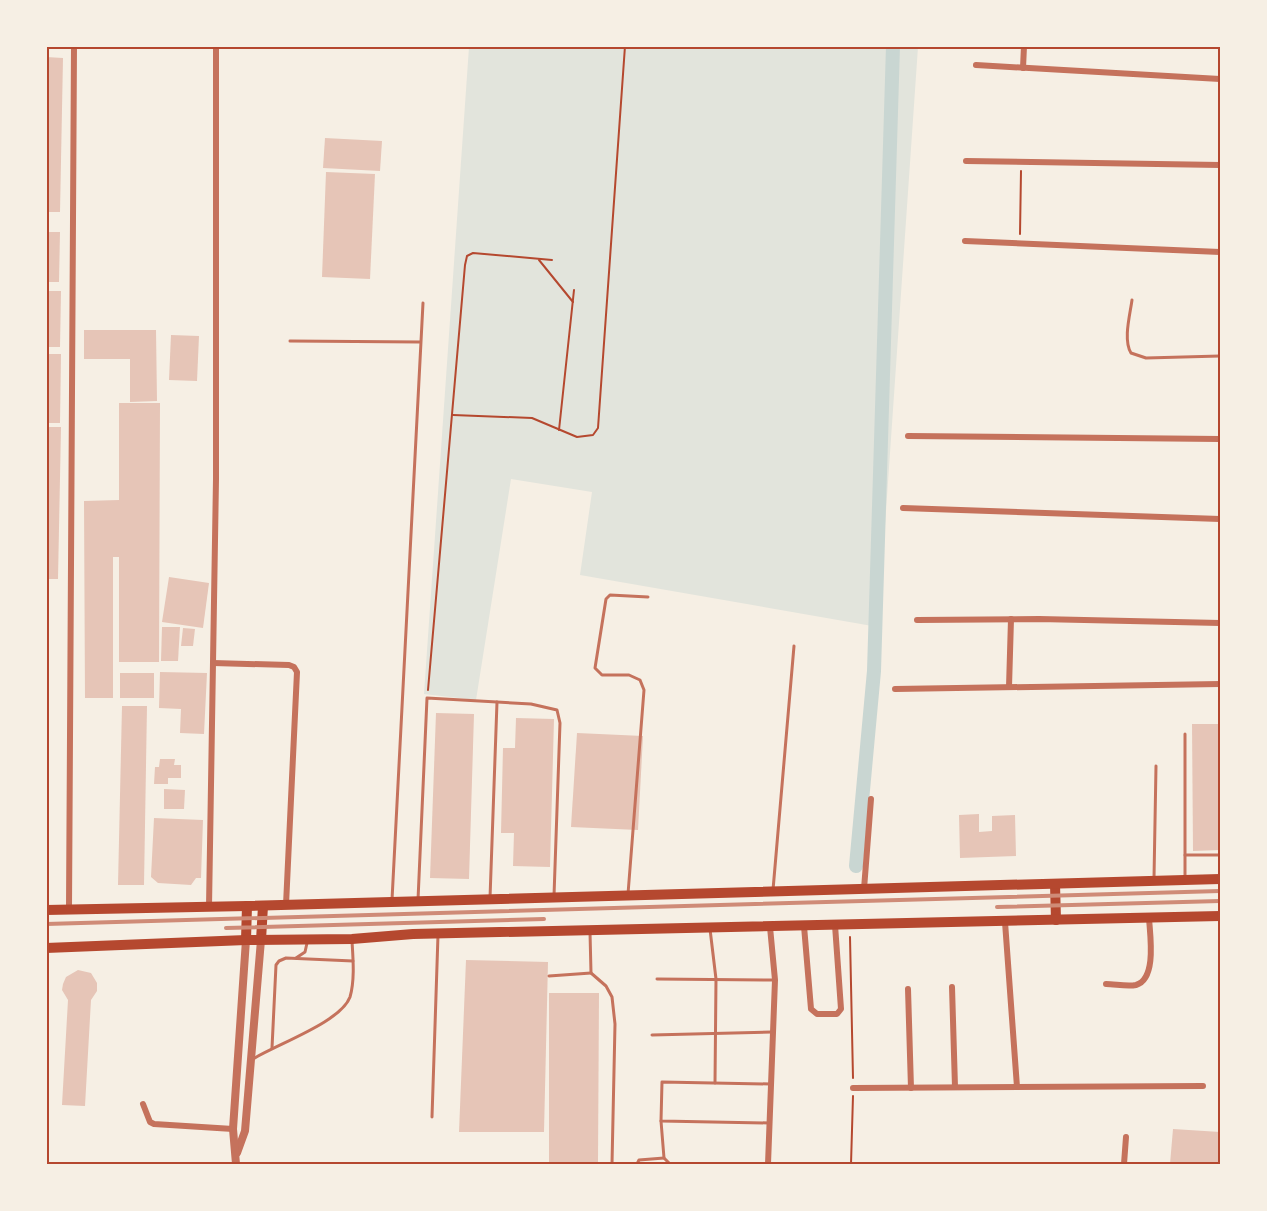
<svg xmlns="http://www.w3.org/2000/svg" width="1267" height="1211" font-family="Inter,sans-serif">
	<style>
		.green { fill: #e2e4dc }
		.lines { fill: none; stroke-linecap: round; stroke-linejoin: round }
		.canal { stroke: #c9d6d2; stroke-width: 14 }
		.building { fill: #e6c5b7 }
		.path { stroke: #b5482f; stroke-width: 2 }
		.service { stroke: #c5725c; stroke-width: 3 }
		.minor { stroke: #c5725c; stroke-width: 6 }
		.tertiary { stroke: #c5725c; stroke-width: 8 }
		.primary { stroke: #b5482f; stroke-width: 10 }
		.rail { stroke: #cf8b77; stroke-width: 4 }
		.neatline { fill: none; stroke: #b5482f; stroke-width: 2 }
	</style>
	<rect width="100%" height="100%" fill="#f6efe4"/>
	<path class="green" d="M469 47H918L878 627 580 575 592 492 511 479 476 700 424 694Z"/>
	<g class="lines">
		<path class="canal" d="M856 866 874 671 893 46"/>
	</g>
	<g class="building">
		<path d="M46 57 63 58 60 212H46Z"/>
		<path d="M325 138 382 141 380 171 323 168Z"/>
		<path d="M326 172 375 174 370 279 322 277Z"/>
		<path d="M46 232H60L59 282H46Z"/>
		<path d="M46 291H61L60 347H46Z"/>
		<path d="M84 330H156L157 401 130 402V359H84Z"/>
		<path d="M171 335 199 336 197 381 169 380Z"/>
		<path d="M46 354H61L60 423H46Z"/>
		<path d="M119 403H160L159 662H119V557H113V698H85L84 501 119 500Z"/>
		<path d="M46 427H61L58 579H46Z"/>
		<path d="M169 577 209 583 203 628 162 622Z"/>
		<path d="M162 627H180L178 661H161Z"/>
		<path d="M183 628 195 629 193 646H181Z"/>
		<path d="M160 672 207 673 204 734 180 733 181 709 159 708Z"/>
		<rect x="120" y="673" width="34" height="25"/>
		<path d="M122 706H147L144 885H118Z"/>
		<path d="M436 713 474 714 469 879 430 878Z"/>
		<path d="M516 718 554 719 550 867 513 866 514 833H501L503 748H515Z"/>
		<path d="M1192 724H1220V850L1193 851Z"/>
		<path d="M577 733 643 736 638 830 571 827Z"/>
		<path d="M160 759H175L174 765H181V778H168V784H154L155 767H159Z"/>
		<path d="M164 789 185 790 184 809H164Z"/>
		<path d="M979 814V832L992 831V816L1015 815 1016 856 960 858 959 815Z"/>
		<path d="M154 818 203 820 201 878H196L191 885 158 883 151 877Z"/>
		<path d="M466 960 548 962 544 1132H459Z"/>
		<path d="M78 970 91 973 97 983V991L91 1000 85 1106 62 1105 68 1000 62 990 63 984 66 977Z"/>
		<path d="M549 993H599L598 1163H549Z"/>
		<path d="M1173 1129 1220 1132V1164H1170Z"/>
	</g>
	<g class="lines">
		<g class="path">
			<path d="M1020 234 1021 171"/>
			<path d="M539 260 573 302"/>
			<path d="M453 415 532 418 577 437 593 435 598 428 625 46"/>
			<path d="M559 430 574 290"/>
			<path d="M428 690 465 265 467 256 473 253 552 260"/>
			<path d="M850 937 853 1078"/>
			<path d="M851 1164 853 1096"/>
		</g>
		<g class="service">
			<path d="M1132 300C1130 315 1123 340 1131 353L1146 358 1220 356"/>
			<path d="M290 341 420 342"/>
			<path d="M1185 855H1220"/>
			<path d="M1154 878 1156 766"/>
			<path d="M1185 878V734"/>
			<path d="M773 890 794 646"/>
			<path d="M628 894 644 690 640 680 629 675H602L595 668 606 599 610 595 648 597"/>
			<path d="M490 898 497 702"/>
			<path d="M392 900 423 303"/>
			<path d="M418 900 427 698 531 704 557 710 560 723 554 896"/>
			<path d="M710 929 716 979 715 1083"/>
			<path d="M590 932 591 973 606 986 612 997 615 1024 612 1164"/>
			<path d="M296 958 305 952 307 943"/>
			<path d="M549 976 591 973"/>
			<path d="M657 979 775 980"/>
			<path d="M652 1035 772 1032"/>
			<path d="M272 1048 276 965 279 961 286 958 353 961"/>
			<path d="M253 1059C277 1044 341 1022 350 997 355 980 353 958 352 941"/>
			<path d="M432 1117 438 935"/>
			<path d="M661 1121 664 1158 670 1164"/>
			<path d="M769 1123 661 1121 662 1082 770 1084"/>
			<path d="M637 1164 639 1160 664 1158"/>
		</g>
		<g class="minor">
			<path d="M976 65 1220 79"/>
			<path d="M1023 68 1024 46"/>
			<path d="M966 161 1220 165"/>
			<path d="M965 241 1220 252"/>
			<path d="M908 436 1220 439"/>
			<path d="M903 508 1220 519"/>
			<path d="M917 620 1039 619 1220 623"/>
			<path d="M213 663 289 665 294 667 297 672 286 905"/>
			<path d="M1009 687 1011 619"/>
			<path d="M895 689 1220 684"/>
			<path d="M864 889 871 799"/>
			<path d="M209 907 216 479V46"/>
			<path d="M69 909 74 46"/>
			<path d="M1005 922 1017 1087"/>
			<path d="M804 926 811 1009 817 1014H837L841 1009 835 925"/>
			<path d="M1106 984C1115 984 1127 987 1136 985 1157 979 1150 935 1149 918"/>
			<path d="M952 987 955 1087"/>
			<path d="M908 989 911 1088"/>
			<path d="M853 1088 1203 1086"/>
			<path d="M143 1104 150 1122 154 1124 233 1129"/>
			<path d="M768 1164 775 980 770 927"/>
			<path d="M1124 1164 1126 1137"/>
		</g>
		<g class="tertiary">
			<path d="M237 1153 245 1131 261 940"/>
			<path d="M236 1164 233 1129 246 940"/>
		</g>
		<g class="primary">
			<path d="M1055 884 1056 920"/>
			<path d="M46 910 247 906 1220 879"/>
			<path d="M246 940 247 906"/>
			<path d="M261 940 263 906"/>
			<path d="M46 948 246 940 352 939 413 934 1220 916"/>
		</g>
		<g class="rail">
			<path d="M997 907 1220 901"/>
			<path d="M46 924 1220 891"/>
			<path d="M226 928 544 919"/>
		</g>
	</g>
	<rect width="1267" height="1211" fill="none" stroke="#f6efe4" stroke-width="96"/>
	<rect x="48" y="48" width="1171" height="1115" class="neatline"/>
</svg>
